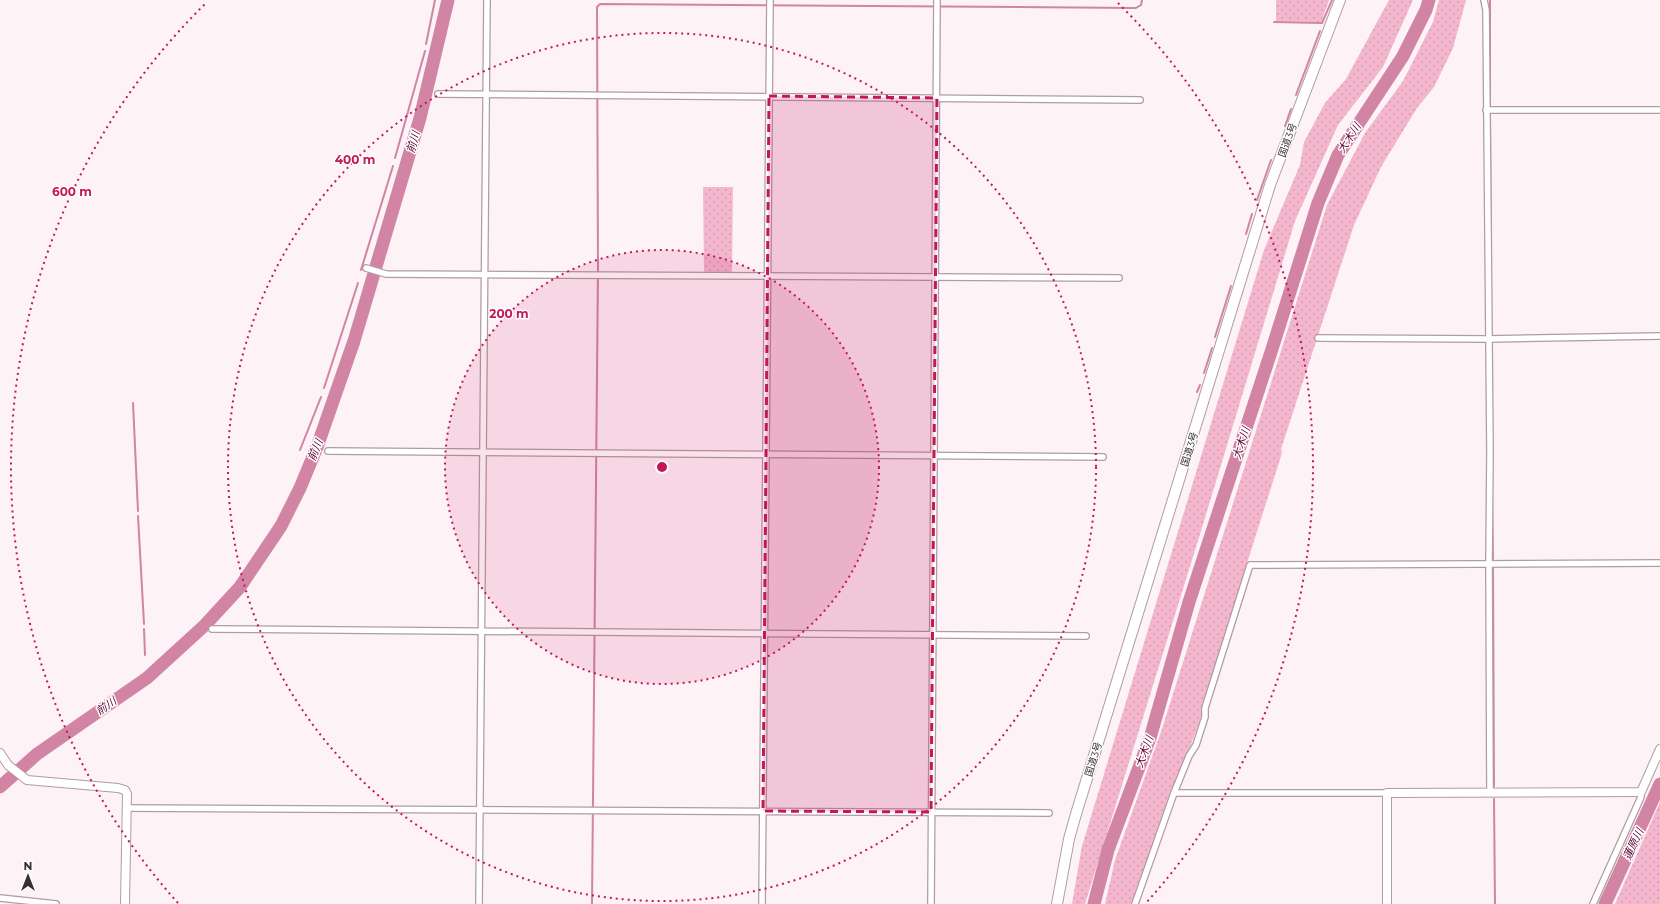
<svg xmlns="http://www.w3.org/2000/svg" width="1660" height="904" font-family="Montserrat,'Noto Sans JP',sans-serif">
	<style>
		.grass { fill: url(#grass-dots) }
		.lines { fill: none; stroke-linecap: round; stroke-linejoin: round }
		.stream { stroke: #d184a3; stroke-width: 2 }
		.river { stroke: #d184a3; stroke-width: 13 }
		.street-casing { stroke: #b29ba3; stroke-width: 8 }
		.secondary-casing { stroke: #b29ba3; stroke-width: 10 }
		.highway-casing { stroke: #b29ba3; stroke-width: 12 }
		.street { stroke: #fff; stroke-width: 5.5 }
		.secondary { stroke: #fff; stroke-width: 8 }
		.highway { stroke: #fff; stroke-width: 10 }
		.marked { fill: #c2185b; fill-opacity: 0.2; stroke: #c2185b; stroke-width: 3; stroke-dasharray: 8 5; stroke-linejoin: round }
		.ring { fill: none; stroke: #c2185b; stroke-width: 2; stroke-dasharray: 2 4 }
		.labels { text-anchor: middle; stroke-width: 3; stroke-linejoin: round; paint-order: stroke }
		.street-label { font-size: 10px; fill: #382e32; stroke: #fff }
		.water-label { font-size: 11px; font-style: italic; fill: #620239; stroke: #fff }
		.centre { fill: #c2185b; stroke: #fff; stroke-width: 2 }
		.ring-label { font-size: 12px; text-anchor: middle; font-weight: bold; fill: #c2185b; stroke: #fff; stroke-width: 3; stroke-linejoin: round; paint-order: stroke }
	</style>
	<defs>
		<pattern id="grass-dots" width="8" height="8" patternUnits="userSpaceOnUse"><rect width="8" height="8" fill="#f3b6cd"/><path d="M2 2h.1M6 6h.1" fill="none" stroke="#d19db0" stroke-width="1.8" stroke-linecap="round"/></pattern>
	</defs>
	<rect width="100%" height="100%" fill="#fdf2f6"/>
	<g class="grass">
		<path d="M1276 0H1329L1321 22 1276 21Z"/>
		<path d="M1389 0H1413L1383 67 1338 125 1295 221 1201 531 1085 904H1072L1082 846 1264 250 1300 165 1304 142 1325 103 1346 79Z"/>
		<path d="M1439 0H1466L1453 48 1434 87 1417 108 1381 167 1354 225 1281 449 1282 453 1247 563 1199 723 1132 904H1105L1115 860 1162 729 1327 205 1365 133 1403 81 1433 22Z"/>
		<path d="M703 187H733L732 272H704Z"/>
		<path d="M1660 802V904H1615Z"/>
	</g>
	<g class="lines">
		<g class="stream">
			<path d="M1490 0V106"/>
			<path d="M1274 22 1322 23 1332 0"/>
			<path d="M426 44 435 0"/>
			<path d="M1296 95 1320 31"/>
			<path d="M1490 114 1491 283"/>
			<path d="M1285 126 1291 109"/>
			<path d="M395 158 425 51"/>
			<path d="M1257 200 1271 160"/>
			<path d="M1246 234 1252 214"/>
			<path d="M361 270 393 166"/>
			<path d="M1215 337 1231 286"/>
			<path d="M1204 373 1212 348"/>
			<path d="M324 388 358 283"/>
			<path d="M1197 392 1200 385"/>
			<path d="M133 403 138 511"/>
			<path d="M300 450 321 397"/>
			<path d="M1492 498 1493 559"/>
			<path d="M138 516 144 624"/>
			<path d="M1493 569 1494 786"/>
			<path d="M144 629 145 655"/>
			<path d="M1494 799 1495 904"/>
			<path d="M592 904 598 269 597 7 600 4 1136 8 1141 5 1142 0"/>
		</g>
		<g class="river">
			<path d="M0 787 37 754 147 678 205 625 240 587 281 526 300 488 317 447 354 341 420 118 448 0"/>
			<path d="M1094 904 1108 850 1150 738 1189 602 1272 349 1318 203 1338 155 1403 56 1426 10 1429 0"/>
			<path d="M1605 904 1660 784"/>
		</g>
		<defs>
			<g id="street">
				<path d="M1484 0 1486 10 1490 451 1489 564 1490 793"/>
				<path d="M438 94 1140 100"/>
				<path d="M1486 110H1660"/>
				<path d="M366 268 386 274 1119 278"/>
				<path d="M1318 338 1488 339 1660 336"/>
				<path d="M328 451 1103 457"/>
				<path d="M212 629 1086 636"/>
				<path d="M1174 793H1387"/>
				<path d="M126 808 1049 813"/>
				<path d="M0 898 56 904"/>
				<path d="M479 904 487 0"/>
				<path d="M762 904 770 0"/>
				<path d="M931 904 937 0"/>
				<path d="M1135 904 1174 793 1189 756 1196 745 1205 717V708L1250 565 1660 563"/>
				<path d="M1593 904 1641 797V792"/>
			</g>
			<g id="secondary">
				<path d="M0 753 8 765 27 780 118 788 125 790 127 794 125 904"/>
				<path d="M1387 904V793L1641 792 1660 749"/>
			</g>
			<path id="highway" d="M1057 904 1069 839 1076 814 1270 185 1340 0"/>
		</defs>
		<use href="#street" class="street-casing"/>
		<use href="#secondary" class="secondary-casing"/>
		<use href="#highway" class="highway-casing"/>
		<use href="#street" class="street"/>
		<use href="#secondary" class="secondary"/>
		<use href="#highway" class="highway"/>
	</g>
	<path class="marked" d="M769 96 937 98 931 812 763 811Z"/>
	<circle cx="662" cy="467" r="217" fill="#c2185b" fill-opacity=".12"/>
	<g class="ring">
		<circle cx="662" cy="467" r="217"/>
		<circle cx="662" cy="467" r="434"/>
		<path d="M178 903A651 651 0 0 1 206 3M1118 3A651 651 0 0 1 1146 903"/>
	</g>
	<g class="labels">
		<g class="street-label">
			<text transform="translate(1287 140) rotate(-70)" y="4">国道3号</text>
			<text transform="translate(1189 449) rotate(-73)" y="4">国道3号</text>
			<text transform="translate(1093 759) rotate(-73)" y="4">国道3号</text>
		</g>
		<g class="water-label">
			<text transform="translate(1349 138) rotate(-57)" y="4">大木川</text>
			<text transform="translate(413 142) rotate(-74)" y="4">前川</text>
			<text transform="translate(1241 443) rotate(-72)" y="4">大木川</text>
			<text transform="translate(315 450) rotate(-68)" y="4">前川</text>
			<text transform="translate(106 706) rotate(-35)" y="4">前川</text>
			<text transform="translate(1144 752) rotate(-70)" y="4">大木川</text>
			<text transform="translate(1633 844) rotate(-65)" y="4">蓮原川</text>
		</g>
	</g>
	<circle cx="662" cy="467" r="6" class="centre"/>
	<g class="ring-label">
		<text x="355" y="164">400 m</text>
		<text x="72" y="196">600 m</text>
		<text x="509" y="318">200 m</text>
	</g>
	<g transform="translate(28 876)" stroke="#ffffff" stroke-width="3" paint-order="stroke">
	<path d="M0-3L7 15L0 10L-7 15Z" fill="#382e32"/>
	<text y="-6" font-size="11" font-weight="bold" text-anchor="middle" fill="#382e32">N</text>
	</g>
</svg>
